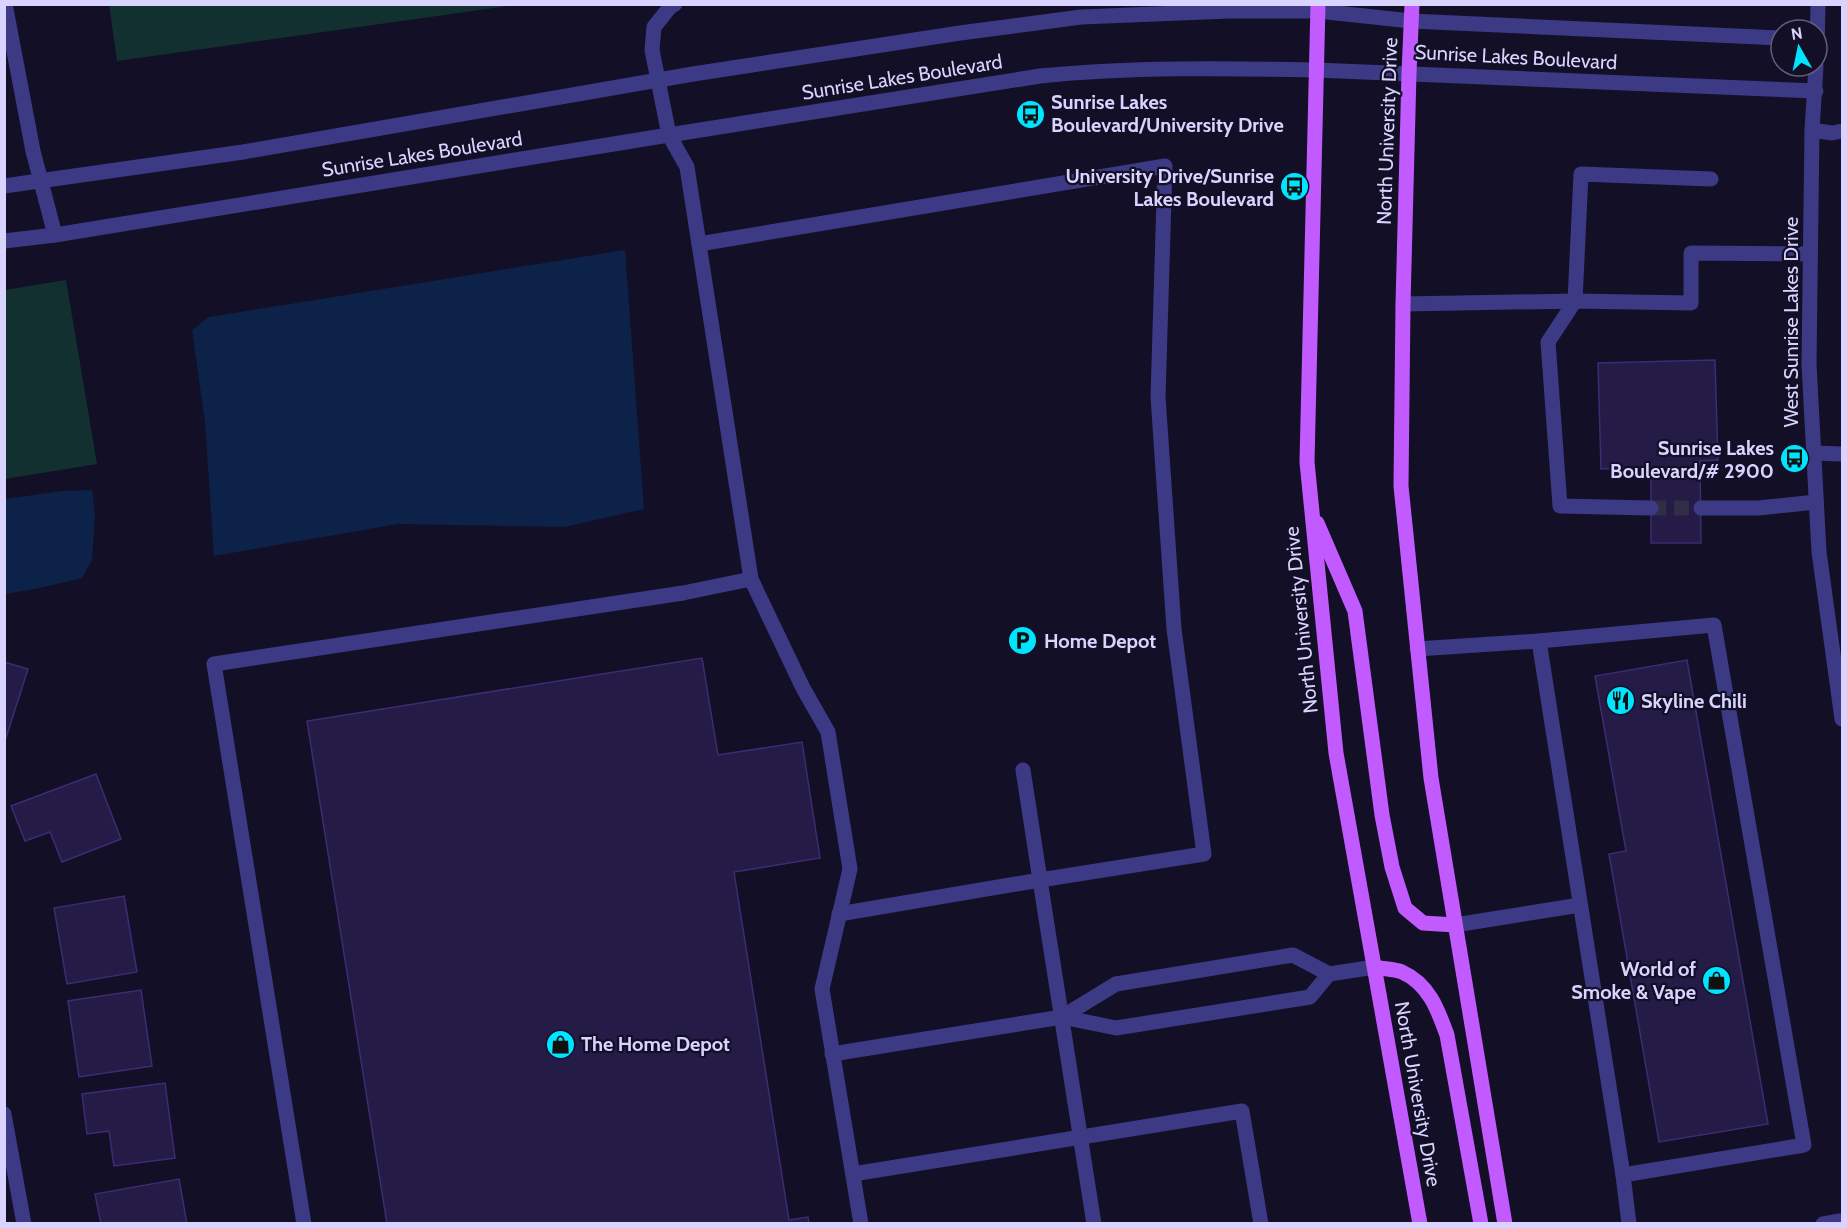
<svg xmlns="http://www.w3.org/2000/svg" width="1847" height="1228" font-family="Cabin,sans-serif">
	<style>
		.green { fill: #12302f }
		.water { fill: #0c2248 }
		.building { fill: #241b47; stroke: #3b2d73; stroke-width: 1.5 }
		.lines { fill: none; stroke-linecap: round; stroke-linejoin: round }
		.minor-tunnel { stroke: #312d47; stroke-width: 15; stroke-dasharray: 15 8; stroke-linecap: butt }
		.minor { stroke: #3d3a85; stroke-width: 15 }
		.major { stroke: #c25bff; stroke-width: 15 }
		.labels { text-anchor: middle; stroke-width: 4.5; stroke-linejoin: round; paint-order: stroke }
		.street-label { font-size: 20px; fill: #d9d4ff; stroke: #130f26 }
		.poi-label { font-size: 20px; font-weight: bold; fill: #d9d4ff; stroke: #130f26; text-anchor: start }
	</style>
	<rect width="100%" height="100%" fill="#130f26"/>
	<g class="green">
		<path d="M109 4H515V5L117 61Z"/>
		<path d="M66 280 97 464 5 479V290Z"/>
	</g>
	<g class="water">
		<path d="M625 250 644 509 564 527 398 524 214 556 205 422 192 330 209 317Z"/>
		<path d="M92 490 95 515 92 560 82 578 40 588 5 594V499L62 491Z"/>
	</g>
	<g class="building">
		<path d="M1715 360 1718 460 1700 461 1701 543H1651V467L1601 469 1598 363Z"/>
		<path d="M702 658 718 755 802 742 820 858 734 872 789 1220 808 1217 809 1224H387L307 721Z"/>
		<path d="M1687 660 1768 1124 1659 1142 1609 854 1626 851 1595 676Z"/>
		<path d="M4 662 28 669 4 744Z"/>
		<path d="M96 774 121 839 62 862 50 832 25 841 11 806Z"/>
		<path d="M124 896 137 972 67 984 54 908Z"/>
		<path d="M141 990 152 1066 79 1077 68 1001Z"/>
		<path d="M165 1083 175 1158 114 1166 109 1131 87 1134 82 1094Z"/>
		<path d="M179 1179 187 1224H101L95 1194Z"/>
	</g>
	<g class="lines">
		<path class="minor-tunnel" d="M1651 508H1701"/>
		<g class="minor">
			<path d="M5 4 33 151 55 235"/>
			<path d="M675 4 670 7 654 27 652 50 669 135 687 167 751 579 803 688 828 732 850 869 822 989 861 1224"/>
			<path d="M1817 50 1818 4"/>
			<path d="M1816 66 1812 130 1809 364 1819 552 1842 719"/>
			<path d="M1812 130 1832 133 1842 131"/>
			<path d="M4 186 243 152 693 74 960 33 1081 17 1229 11H1318L1411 21 1781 38"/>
			<path d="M4 241 55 235 669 135 1040 76C1131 67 1224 68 1316 70L1816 91"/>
			<path d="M699 244 1165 166 1158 397 1174 629 1204 854 1040 880 1094 1224"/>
			<path d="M1403 304 1575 301 1691 303V253L1810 254"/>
			<path d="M1814 453 1842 454"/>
			<path d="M1651 508 1560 506 1548 342 1575 301 1581 174 1711 179"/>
			<path d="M1701 508H1758L1816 502"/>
			<path d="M1539 641 1623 1175"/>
			<path d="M1417 649 1539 641 1714 625 1804 1145 1623 1175 1629 1224"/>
			<path d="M839 914 1040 880 1023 770"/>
			<path d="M1455 925 1580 905"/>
			<path d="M1062 1017 1116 984 1293 955 1329 974 1375 967"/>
			<path d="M832 1054 1062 1017 1116 1028 1310 997 1329 974"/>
			<path d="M4 1114 24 1224"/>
			<path d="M853 1174 1242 1111 1261 1224"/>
			<path d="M304 1224 214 664 683 593 751 579"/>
			<path d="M1823 1224 1840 1221V1224"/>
		</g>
		<g class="major">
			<path d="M1318 4 1307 462 1336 753 1420 1224"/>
			<path d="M1412 4 1409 73 1403 304 1401 486 1431 778 1505 1224"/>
			<path d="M1317 523 1355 611 1382 815 1392 867 1405 908 1423 923 1455 925"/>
			<path d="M1375 967C1383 969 1394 969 1402 972 1429 984 1438 1010 1447 1035L1481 1224"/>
		</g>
	</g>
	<defs>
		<symbol id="bus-disc" viewBox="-11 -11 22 22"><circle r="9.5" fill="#00e5ff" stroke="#130f26"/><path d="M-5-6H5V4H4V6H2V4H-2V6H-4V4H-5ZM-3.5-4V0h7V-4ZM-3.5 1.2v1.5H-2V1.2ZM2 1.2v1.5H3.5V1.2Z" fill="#111"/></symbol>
		<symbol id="parking-disc" viewBox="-11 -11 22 22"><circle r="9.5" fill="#00e5ff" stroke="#130f26"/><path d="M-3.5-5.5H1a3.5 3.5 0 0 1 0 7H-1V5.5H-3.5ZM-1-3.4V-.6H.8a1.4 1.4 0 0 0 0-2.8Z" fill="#111"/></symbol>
		<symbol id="restaurant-disc" viewBox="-11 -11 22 22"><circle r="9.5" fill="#00e5ff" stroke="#130f26"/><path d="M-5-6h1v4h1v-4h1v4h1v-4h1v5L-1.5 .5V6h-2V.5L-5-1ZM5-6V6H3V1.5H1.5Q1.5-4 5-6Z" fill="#111"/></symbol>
		<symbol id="shop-disc" viewBox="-11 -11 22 22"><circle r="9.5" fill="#00e5ff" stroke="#130f26"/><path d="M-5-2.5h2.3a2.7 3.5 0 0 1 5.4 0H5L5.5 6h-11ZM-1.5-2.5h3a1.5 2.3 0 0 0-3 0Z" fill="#111"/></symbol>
	</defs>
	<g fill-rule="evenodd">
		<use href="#bus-disc" x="1014" y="98" width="33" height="33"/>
		<use href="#bus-disc" x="1278" y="170" width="33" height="33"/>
		<use href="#bus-disc" x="1778" y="442" width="33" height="33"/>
		<use href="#parking-disc" x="1006" y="624" width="33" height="33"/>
		<use href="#restaurant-disc" x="1604" y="684" width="33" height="33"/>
		<use href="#shop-disc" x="1700" y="964" width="33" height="33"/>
		<use href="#shop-disc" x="544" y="1028" width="33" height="33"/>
	</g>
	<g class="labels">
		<g class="street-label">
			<text transform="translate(1516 57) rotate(3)" y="7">Sunrise Lakes Boulevard</text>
			<text transform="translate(902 77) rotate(-9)" y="7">Sunrise Lakes Boulevard</text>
			<text transform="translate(1387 131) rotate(-88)" y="7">North University Drive</text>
			<text transform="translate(422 154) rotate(-9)" y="7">Sunrise Lakes Boulevard</text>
			<text transform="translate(1791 322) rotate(-90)" y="7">West Sunrise Lakes Drive</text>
			<text transform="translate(1301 620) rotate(-96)" y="7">North University Drive</text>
			<text transform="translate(1418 1094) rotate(80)" y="7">North University Drive</text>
		</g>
		<g class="poi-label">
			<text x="1051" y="109">Sunrise Lakes<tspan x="1051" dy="23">Boulevard/University Drive</tspan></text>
			<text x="1274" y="183" text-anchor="end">University Drive/Sunrise<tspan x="1274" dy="23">Lakes Boulevard</tspan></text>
			<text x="1774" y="455" text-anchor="end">Sunrise Lakes<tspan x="1774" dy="23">Boulevard/# 2900</tspan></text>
			<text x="1044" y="648">Home Depot</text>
			<text x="1641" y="708">Skyline Chili</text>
			<text x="1696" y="976" text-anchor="end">World of<tspan x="1696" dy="23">Smoke &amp; Vape</tspan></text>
			<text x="581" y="1051">The Home Depot</text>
		</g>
	</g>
	<rect width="1847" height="1228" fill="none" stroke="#d9d4ff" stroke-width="12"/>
	<g transform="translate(1799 48) rotate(351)"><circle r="28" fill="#130f26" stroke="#625e7d" stroke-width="1.5"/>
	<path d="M0-4.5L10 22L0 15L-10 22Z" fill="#00e5ff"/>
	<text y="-9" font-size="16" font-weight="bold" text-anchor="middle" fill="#d9d4ff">N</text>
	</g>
</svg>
